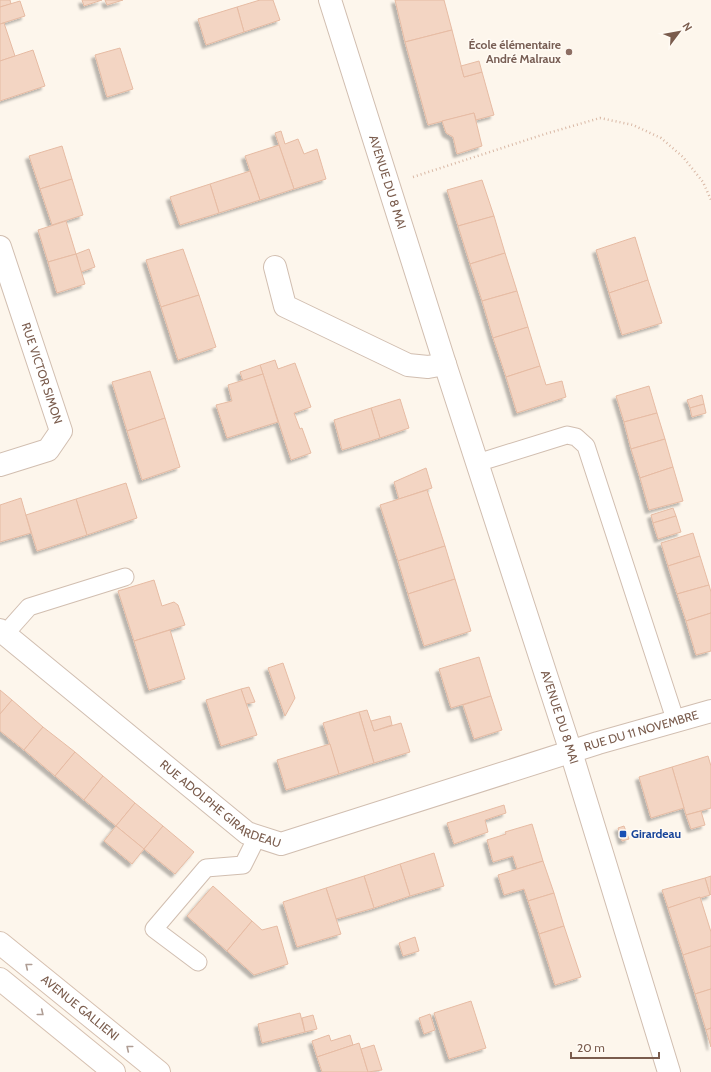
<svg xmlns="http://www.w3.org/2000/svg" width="711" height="1072" font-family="Cabin,sans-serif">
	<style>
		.building { fill: #f3d5c3; stroke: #e6bba3; filter: url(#shadow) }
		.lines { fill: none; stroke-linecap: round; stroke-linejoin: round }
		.service-casing { stroke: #d1beb0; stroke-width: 19 }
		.minor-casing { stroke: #d1beb0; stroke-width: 24 }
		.secondary-casing { stroke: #d6c0b0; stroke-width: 24 }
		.path { stroke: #d9b8a5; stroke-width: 2.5; stroke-dasharray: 1 3; stroke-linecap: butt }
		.service { stroke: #fff; stroke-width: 17 }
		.minor { stroke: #fff; stroke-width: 22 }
		.secondary { stroke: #fff; stroke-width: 22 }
		.oneway { stroke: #af9d94 }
		.education-dot { fill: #8d6e63; stroke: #fffaf3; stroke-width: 1.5 }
		.transit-dot { fill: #1a4fb4; stroke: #fffaf3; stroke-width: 1.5 }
		.labels { text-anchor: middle; stroke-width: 3; stroke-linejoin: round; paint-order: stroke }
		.education-label { font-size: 12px; font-weight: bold; fill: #785e54; stroke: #fffaf3; text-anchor: end }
		.street-label { font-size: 12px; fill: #7a5c4d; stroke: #fffaf3 }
		.transit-label { font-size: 12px; font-weight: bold; fill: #164399; stroke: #fffaf3; text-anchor: start }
	</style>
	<defs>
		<filter id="shadow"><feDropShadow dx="-3.5" dy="3.5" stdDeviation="1" flood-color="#0004"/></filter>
	</defs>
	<rect width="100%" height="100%" fill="#fdf6ec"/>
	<g class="building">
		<path d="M0 0H10L11 4 0 7Z"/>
		<path d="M82 0H102L84 6Z"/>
		<path d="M105 0H123L107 5Z"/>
		<path d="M260 0H273L280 20 244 32 237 7Z"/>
		<path d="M395 0H444L452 30 405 42Z"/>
		<path d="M20 1 25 16 0 24V7Z"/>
		<path d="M237 7 244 32 206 45 198 19Z"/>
		<path d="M4 23 15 56 0 61V24Z"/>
		<path d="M452 30 464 77 482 72 494 115 476 120 474 113 428 125 405 42Z"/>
		<path d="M120 48 133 89 107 97 95 55Z"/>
		<path d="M33 50 45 86 0 101V61Z"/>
		<path d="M479 61 482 72 464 77 461 66Z"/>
		<path d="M474 113 482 146 457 154 453 137 446 133 442 121Z"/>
		<path d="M281 131 285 144 298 139 304 154 317 149 326 179 294 189 275 133Z"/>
		<path d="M279 145 294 189 260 200 245 156Z"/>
		<path d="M62 146 72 179 40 189 29 156Z"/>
		<path d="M250 171 260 200 219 213 210 184Z"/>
		<path d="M72 179 83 215 52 225 40 189Z"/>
		<path d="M482 180 494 216 458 226 447 190Z"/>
		<path d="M210 184 219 213 180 225 170 197Z"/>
		<path d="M494 216 505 253 470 264 458 226Z"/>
		<path d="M66 221 76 254 48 262 38 230Z"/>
		<path d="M635 237 648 280 609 293 596 250Z"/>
		<path d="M89 249 95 267 81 272 76 254Z"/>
		<path d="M183 249 199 295 161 307 146 260Z"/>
		<path d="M505 253 517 291 482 301 470 264Z"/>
		<path d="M76 254 85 284 57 293 48 262Z"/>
		<path d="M648 280 662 323 622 335 609 293Z"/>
		<path d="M517 291 528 327 493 338 482 301Z"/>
		<path d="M199 295 216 347 178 360 161 307Z"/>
		<path d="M528 327 540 366 506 377 493 338Z"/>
		<path d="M275 360 278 369 295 363 311 407 294 413 300 429 302 428 311 453 291 460 260 365Z"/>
		<path d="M260 365 263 374 243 381 240 372Z"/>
		<path d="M540 366 546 385 562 381 566 397 517 413 506 377Z"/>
		<path d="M150 371 165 418 127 431 112 382Z"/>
		<path d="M263 374 278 422 227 438 216 405 232 401 228 385Z"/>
		<path d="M649 386 657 413 624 422 616 396Z"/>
		<path d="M702 395 704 404 690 408 687 400Z"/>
		<path d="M400 399 409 428 380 438 371 408Z"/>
		<path d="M704 404 706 413 692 417 690 408Z"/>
		<path d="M371 408 380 438 342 450 334 420Z"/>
		<path d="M657 413 665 439 631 449 624 422Z"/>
		<path d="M165 418 180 467 142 480 127 431Z"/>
		<path d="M665 439 673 467 640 478 631 449Z"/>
		<path d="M673 467 683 501 649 510 640 478Z"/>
		<path d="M426 468 432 488 399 499 394 482Z"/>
		<path d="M126 483 137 518 87 535 76 499Z"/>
		<path d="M427 490 445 546 398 561 380 505Z"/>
		<path d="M21 498 31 533 0 542V505Z"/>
		<path d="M76 499 87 535 37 551 26 515Z"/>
		<path d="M673 508 676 516 653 523 651 515Z"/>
		<path d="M676 516 681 532 658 539 653 523Z"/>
		<path d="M693 533 700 556 668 566 661 543Z"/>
		<path d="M445 546 455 579 408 594 398 561Z"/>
		<path d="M700 556 709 585 677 594 668 566Z"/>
		<path d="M455 579 471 631 424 646 408 594Z"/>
		<path d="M154 580 162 606 174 602 178 605 185 625 134 641 118 591Z"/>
		<path d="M709 585 711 592V613L686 621 677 594Z"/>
		<path d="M711 613V651L696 655 686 621Z"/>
		<path d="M170 630 185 679 149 690 134 641Z"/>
		<path d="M479 657 491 696 451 708 439 669Z"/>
		<path d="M283 663 295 698 285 716 268 668Z"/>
		<path d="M249 687 255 702 246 704 241 689Z"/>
		<path d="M241 689 257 735 221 746 206 700Z"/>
		<path d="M0 690 12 700 0 714Z"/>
		<path d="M491 696 502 730 474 739 463 705Z"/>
		<path d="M12 700 43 727 24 750 0 731V714Z"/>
		<path d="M367 710 374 731 401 723 410 752 374 763 359 712Z"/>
		<path d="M359 712 374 763 339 774 323 723Z"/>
		<path d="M390 716 392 725 374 731 371 721Z"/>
		<path d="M43 727 75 752 55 776 24 750Z"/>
		<path d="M330 744 339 774 286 790 277 760Z"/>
		<path d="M75 752 103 776 84 800 55 776Z"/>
		<path d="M708 756 711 766V808L686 815 672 767Z"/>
		<path d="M672 767 684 808 651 818 639 777Z"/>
		<path d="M103 776 135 803 116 826 84 800Z"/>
		<path d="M135 803 163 826 144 849 116 826Z"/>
		<path d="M504 805 506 813 485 820 488 832 454 844 447 823Z"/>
		<path d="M701 811 705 825 691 829 686 815Z"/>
		<path d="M532 824 543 861 517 869 513 856 493 862 487 840 506 834 505 832Z"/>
		<path d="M116 826 144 849 132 864 104 841Z"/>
		<path d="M163 826 194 852 175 874 144 849Z"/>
		<path d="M624 826 629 839 622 841 618 828Z"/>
		<path d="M434 853 444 886 410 896 400 864Z"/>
		<path d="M543 861 554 893 528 901 524 889 504 895 498 875Z"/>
		<path d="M400 864 410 896 374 908 364 876Z"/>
		<path d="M364 876 374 908 336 919 326 888Z"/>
		<path d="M711 876V894L710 895 705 878Z"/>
		<path d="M705 878 710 895 668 908 662 890Z"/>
		<path d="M213 886 252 921 227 951 187 916Z"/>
		<path d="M326 888 341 934 297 947 283 902Z"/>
		<path d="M554 893 564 926 539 934 528 901Z"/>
		<path d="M700 897 711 932V946L683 955 668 908Z"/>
		<path d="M252 921 262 930 277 926 288 964 254 975 227 951Z"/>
		<path d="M564 926 581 977 555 985 539 934Z"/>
		<path d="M415 937 419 951 403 956 399 943Z"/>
		<path d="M711 946V989L695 994 683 955Z"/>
		<path d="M711 989V1028L706 1030 695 994Z"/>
		<path d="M471 1001 486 1048 449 1059 434 1013Z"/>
		<path d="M300 1013 305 1032 262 1043 258 1024Z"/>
		<path d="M430 1014 435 1030 424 1034 419 1018Z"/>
		<path d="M313 1015 317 1029 305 1032 302 1018Z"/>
		<path d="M711 1028V1047L706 1030Z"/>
		<path d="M329 1035 331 1041 350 1035 353 1045 317 1057 312 1041Z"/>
		<path d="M359 1043 368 1072H322L317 1057Z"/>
		<path d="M374 1045 382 1070 368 1072 361 1049Z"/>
	</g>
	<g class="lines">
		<defs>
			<g id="service">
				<path d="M477 463 567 435 576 437 586 446 676 722"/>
				<path d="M5 634 29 607 125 577"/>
				<path d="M198 962 154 929 206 868 243 865 257 837"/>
			</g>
			<g id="minor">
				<path id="s1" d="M330 0 445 364 571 752 669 1072"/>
				<path id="s2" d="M0 247 61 431 48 450 0 465"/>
				<path d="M275 267 285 306 408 365 428 367 445 364"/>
				<path id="s3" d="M0 630 247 833 281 844 598 743 711 711"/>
			</g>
			<g id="secondary">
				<path id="s4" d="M0 943 159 1072"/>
				<path d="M0 979 114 1072"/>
			</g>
		</defs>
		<use href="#service" class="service-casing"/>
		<use href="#minor" class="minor-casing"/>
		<use href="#secondary" class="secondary-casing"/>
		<path class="path" d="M413 177 545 134 600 118 633 125 661 138 683 157 703 182 711 200"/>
		<use href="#service" class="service"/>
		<use href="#minor" class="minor"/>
		<use href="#secondary" class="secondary"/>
	</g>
	<defs><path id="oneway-chevron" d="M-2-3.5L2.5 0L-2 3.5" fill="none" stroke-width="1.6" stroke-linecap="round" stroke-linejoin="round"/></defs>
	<g class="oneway">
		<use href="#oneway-chevron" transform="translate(28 966) rotate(-141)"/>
		<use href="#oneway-chevron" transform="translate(41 1013) rotate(39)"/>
		<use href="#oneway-chevron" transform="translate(129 1048) rotate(-141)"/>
	</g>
	<circle class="education-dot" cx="569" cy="52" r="4"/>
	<rect class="transit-dot" x="619" y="830" width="8" height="8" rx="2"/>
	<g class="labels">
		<g class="education-label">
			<text x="561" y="49">École élémentaire<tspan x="561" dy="14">André Malraux</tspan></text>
		</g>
		<g class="street-label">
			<text dy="4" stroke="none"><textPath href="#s1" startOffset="191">AVENUE DU 8 MAI</textPath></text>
			<text dy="4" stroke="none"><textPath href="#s2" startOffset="133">RUE VICTOR SIMON</textPath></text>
			<text dy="4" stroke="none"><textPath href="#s1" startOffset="753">AVENUE DU 8 MAI</textPath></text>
			<text dy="4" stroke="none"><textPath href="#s3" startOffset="733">RUE DU 11 NOVEMBRE</textPath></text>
			<text dy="4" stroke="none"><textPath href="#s3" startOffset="282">RUE ADOLPHE GIRARDEAU</textPath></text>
			<text dy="4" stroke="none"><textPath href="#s4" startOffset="103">AVENUE GALLIENI</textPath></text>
		</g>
		<g class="transit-label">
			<text x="631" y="838">Girardeau</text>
		</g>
	</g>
	<g transform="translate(679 32) rotate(58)" stroke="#fffaf3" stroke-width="3" paint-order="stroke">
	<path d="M0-3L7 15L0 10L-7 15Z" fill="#7a5c4d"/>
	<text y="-6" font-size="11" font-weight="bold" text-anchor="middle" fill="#7a5c4d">N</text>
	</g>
	<path d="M571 1052v6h88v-6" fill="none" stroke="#7a5c4d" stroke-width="2"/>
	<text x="577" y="1052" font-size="12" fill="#7a5c4d" stroke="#fffaf3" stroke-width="3" paint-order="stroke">20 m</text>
</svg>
